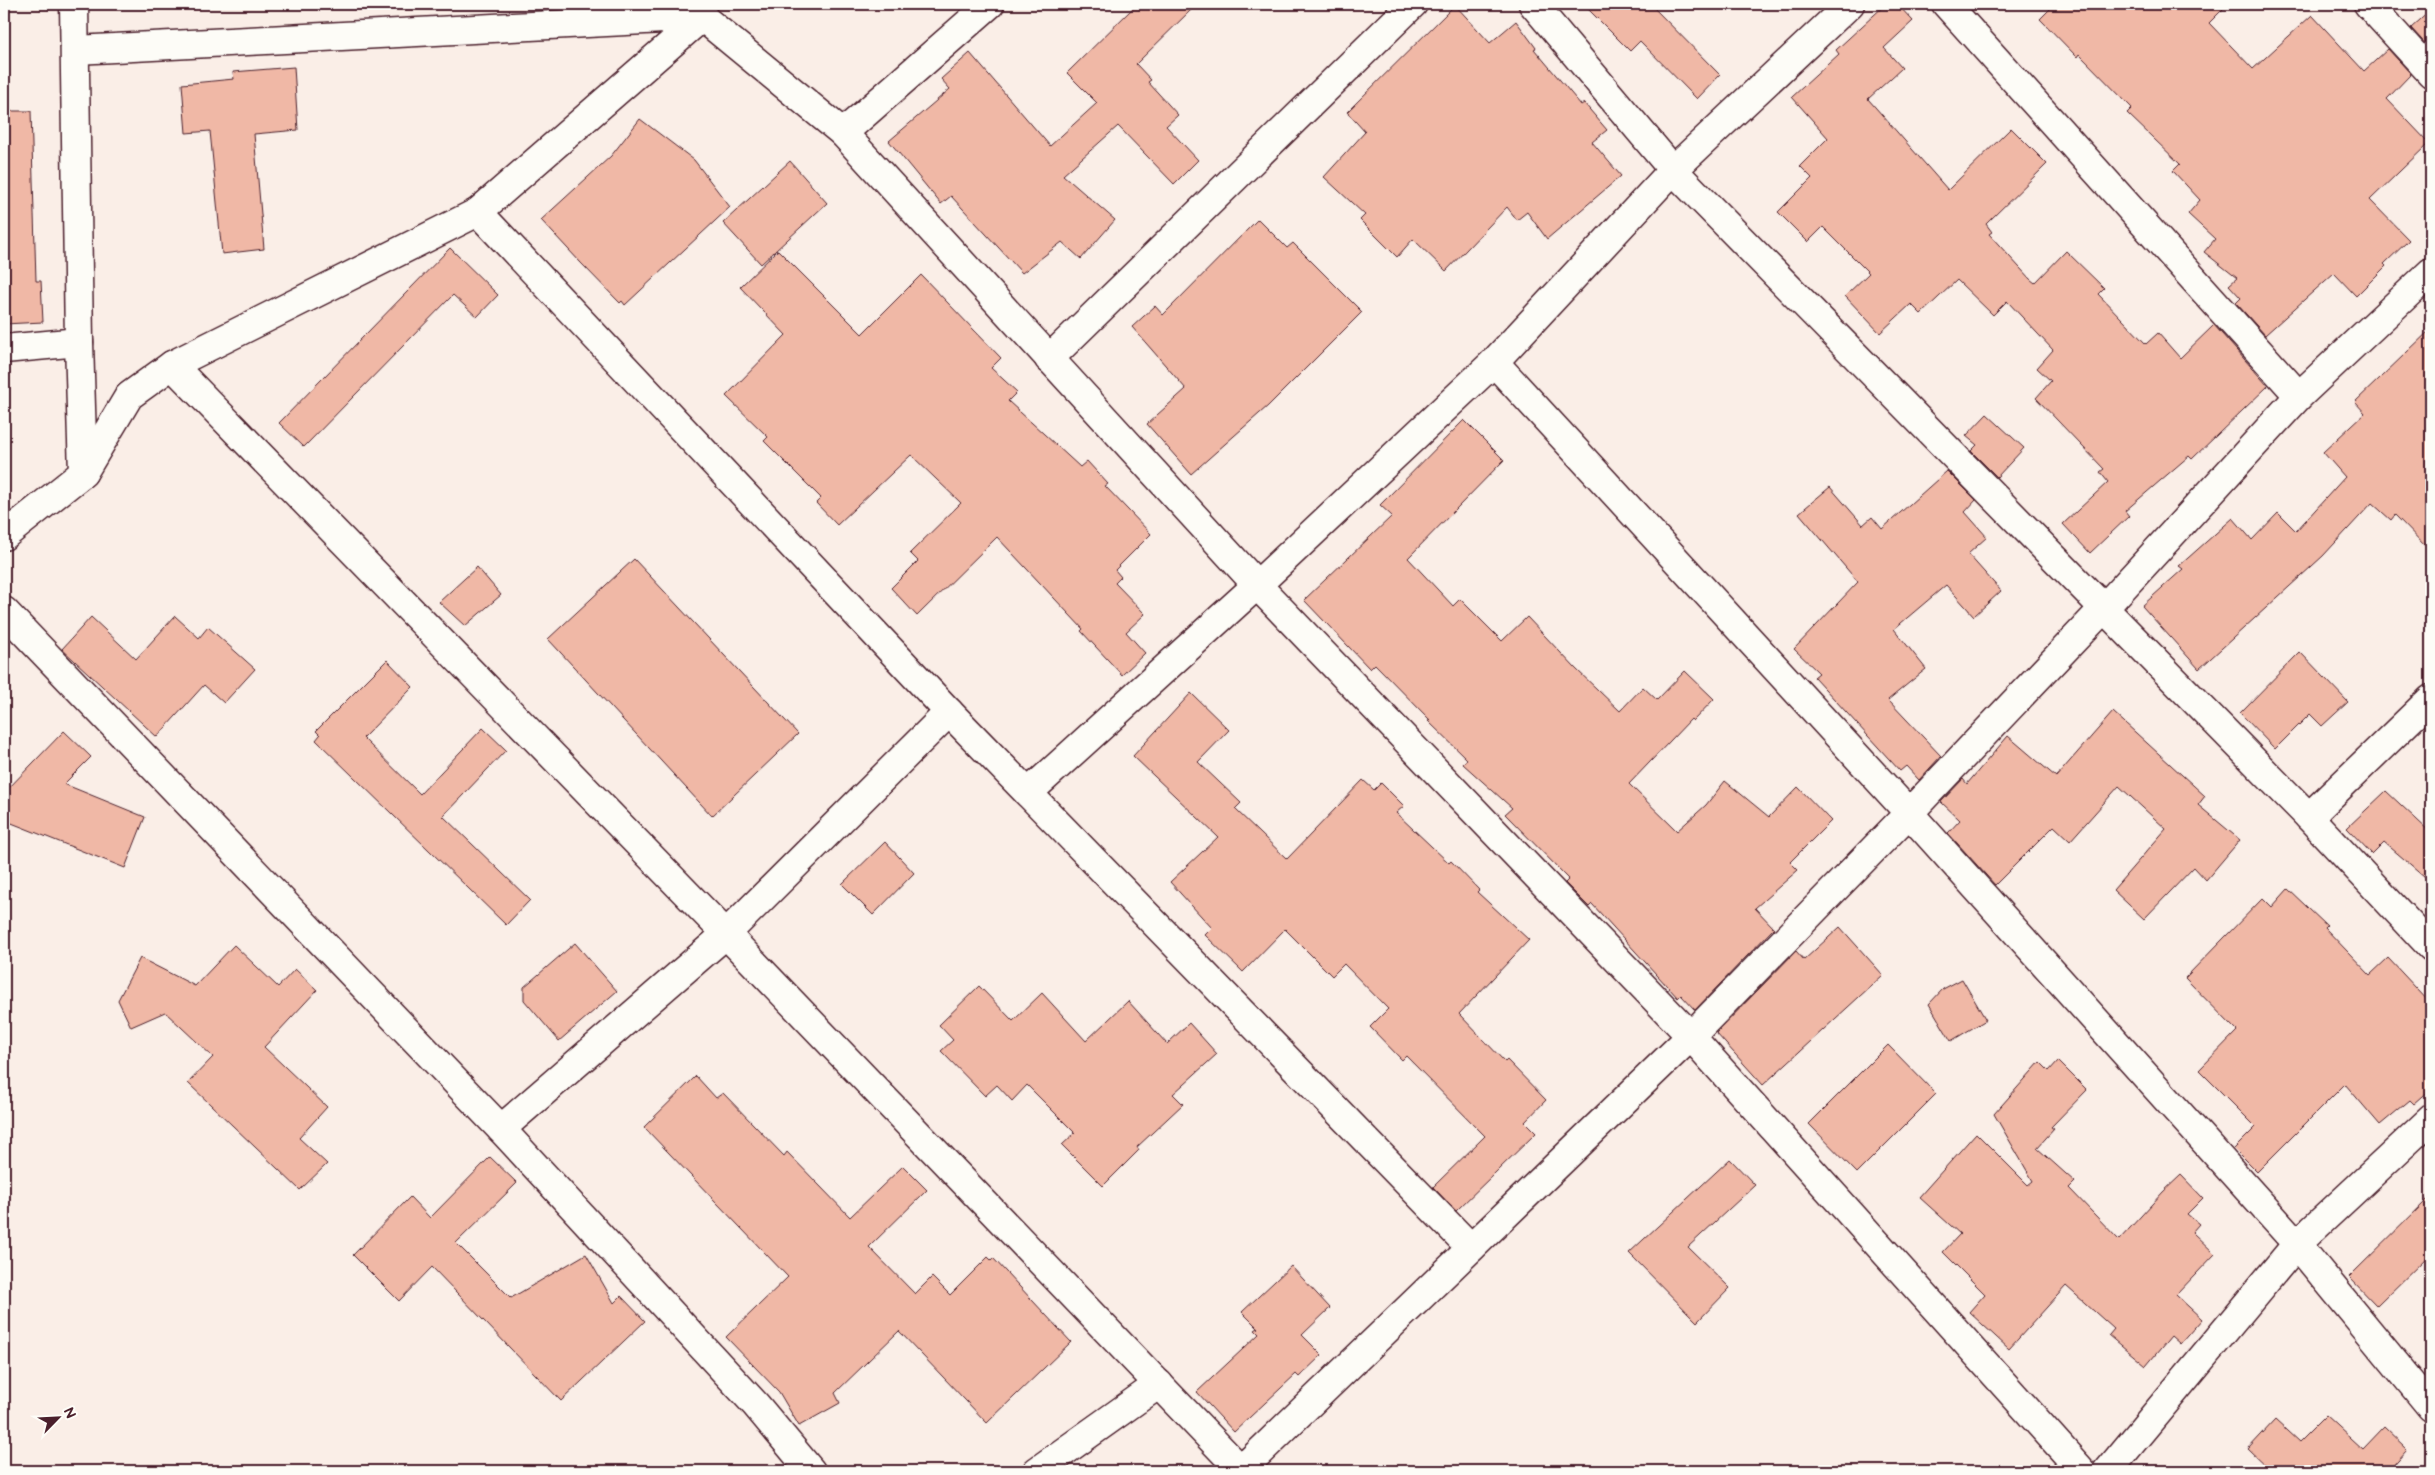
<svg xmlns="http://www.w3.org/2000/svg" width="2435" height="1475" font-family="'Balsamiq Sans',sans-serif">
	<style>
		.building { fill: #f0b8a6; stroke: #4a1f2b }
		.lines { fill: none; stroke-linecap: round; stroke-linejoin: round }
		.minor-casing { stroke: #4a1f2b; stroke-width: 31 }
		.minor { stroke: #fdfcf7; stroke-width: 28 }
	</style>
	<rect width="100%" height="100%" fill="#faeee7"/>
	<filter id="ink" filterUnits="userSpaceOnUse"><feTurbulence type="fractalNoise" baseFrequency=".02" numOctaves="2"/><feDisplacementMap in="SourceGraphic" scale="10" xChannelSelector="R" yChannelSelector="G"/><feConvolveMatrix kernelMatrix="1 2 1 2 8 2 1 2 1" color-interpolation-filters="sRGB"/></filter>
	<g filter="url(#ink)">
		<g class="building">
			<path d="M1137 4H1197L1136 64 1151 80 1148 82 1178 115 1166 126 1198 160 1174 184 1118 126 1063 175 1115 220 1081 259 1062 242 1022 273 951 196 941 204 889 141 950 89 941 79 970 53 1050 146 1097 103 1067 73Z"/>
			<path d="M1583 4H1650L1720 75 1697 99 1640 41 1630 51Z"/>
			<path d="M1886 4H1897L1913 21 1884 48 1902 68 1868 99 1948 190 2011 128 2047 164 1986 224 1992 232 1989 234 2030 279 2035 283 2066 251 2104 288 2098 294 2146 344 2158 333 2180 358 2214 325 2268 386 2192 459 2189 456 2125 511 2129 516 2090 553 2063 524 2108 482 2100 472 2104 469 2036 398 2051 381 2037 368 2053 350 2007 301 1993 315 1957 280 1921 314 1911 304 1880 333 1845 296 1869 273 1823 227 1808 242 1778 212 1812 178 1800 166 1828 138 1792 97 1839 54 1836 50Z"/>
			<path d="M2055 4H2228L2209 23 2253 69 2312 15 2364 71 2388 49 2411 74 2387 99 2429 143 2370 200 2409 240 2384 264 2386 266 2356 296 2334 273 2265 335 2236 303 2241 298 2229 285 2237 278 2204 252 2215 239 2188 214 2200 200 2173 171 2180 164 2127 113 2132 108 2079 54 2077 57 2040 19Z"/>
			<path d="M1455 5 1490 43 1516 21 1536 48 1534 49 1581 105 1584 103 1607 130 1592 142 1621 176 1547 239 1527 212 1517 220 1507 207 1446 271 1413 239 1397 257 1360 220 1365 215 1324 177 1365 132 1347 112Z"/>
			<path d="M2431 10V50L2411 28Z"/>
			<path d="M294 67 298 130 254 134 264 249 222 254 210 131 186 133 182 84 234 79 233 72Z"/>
			<path d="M4 111H31L36 281H41L43 322 4 324Z"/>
			<path d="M640 119 694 160 730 207 625 305 622 301 620 303 581 263 541 220 611 156Z"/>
			<path d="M790 161 827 203 761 264 723 223Z"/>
			<path d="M1258 219 1287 248 1293 243 1362 312 1268 406 1191 474 1147 424 1186 389 1132 327 1155 306 1163 315Z"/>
			<path d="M450 248 498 295 477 317 453 295 304 447 279 423Z"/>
			<path d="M778 250 862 334 921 275 1001 358 991 368 1017 392 1008 401 1080 467 1087 461 1108 484 1105 486 1151 534 1115 570 1121 577 1115 583 1145 614 1126 632 1145 653 1122 675 1081 631 1083 629 997 537 917 616 891 588 918 561 910 553 961 503 911 455 837 525 816 503 821 498 764 441 768 437 726 396 786 335 740 287Z"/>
			<path d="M2431 329V552L2395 515 2391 520 2372 503 2323 556 2199 669 2142 606 2183 569 2179 566 2233 518 2252 540 2278 513 2296 531 2345 477 2323 452 2365 413 2355 402Z"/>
			<path d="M1987 414 2024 448 1997 477 1971 451 1977 445 1966 436Z"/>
			<path d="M1464 420 1504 460 1408 558 1453 606 1460 599 1502 641 1527 617 1576 669 1620 711 1643 687 1657 700 1685 671 1714 699 1693 721 1691 719 1629 784 1677 831 1706 805 1725 781 1769 817 1798 787 1831 821 1790 862 1798 870 1755 908 1774 928 1695 1010 1681 995 1678 998 1592 904 1589 907 1565 883 1569 879 1505 814 1512 808 1463 764 1467 759 1428 721 1430 720 1375 664 1370 669 1304 600 1392 516 1380 505Z"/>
			<path d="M1947 471 1976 500 1965 512 1987 537 1968 554 2001 591 1974 616 1946 585 1894 629 1926 669 1888 700 1941 756 1919 780 1906 766 1900 771 1814 677 1819 673 1794 649 1858 582 1799 513 1830 487 1863 525 1872 517 1882 529Z"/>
			<path d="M634 559 798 734 712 816 548 639Z"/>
			<path d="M477 567 501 595 465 626 439 602Z"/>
			<path d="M175 616 199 638 208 627 255 669 224 703 204 685 157 737 62 649 91 617 136 659Z"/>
			<path d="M2300 652 2348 702 2322 726 2310 714 2275 749 2240 713Z"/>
			<path d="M387 660 413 687 363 738 420 794 483 728 506 750 443 816 530 900 506 925 316 740 320 735 316 731Z"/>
			<path d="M1191 693 1229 730 1198 762 1241 803 1235 809 1287 859 1363 780 1374 790 1381 783 1404 806 1396 813 1449 863 1451 861 1479 890 1477 892 1529 940 1459 1014 1505 1062 1507 1060 1546 1100 1525 1122 1536 1133 1456 1211 1433 1187 1485 1136 1406 1056 1402 1060 1370 1027 1388 1009 1344 964 1332 976 1285 929 1243 972 1205 935 1212 928 1170 882 1218 837 1133 756Z"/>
			<path d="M2113 712 2205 796 2198 805 2240 840 2206 880 2194 867 2144 919 2113 890 2166 829 2119 786 2070 841 2054 826 1995 885 1948 833 1960 820 1941 802 1963 779 1967 784 2008 736 2056 777Z"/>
			<path d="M64 731 91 757 64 784 145 817 125 868 4 820V793Z"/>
			<path d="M2386 791 2431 833V882L2384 842 2372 854 2347 828Z"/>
			<path d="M885 842 914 873 873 915 842 884Z"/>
			<path d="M2288 889 2327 926 2325 928 2370 975 2388 958 2431 1004V1089L2414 1104 2410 1100 2380 1125 2345 1084 2257 1172 2234 1149 2256 1127 2199 1070 2237 1031 2185 978 2263 898 2272 907Z"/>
			<path d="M1840 927 1883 975 1763 1085 1716 1033 1796 951 1804 960Z"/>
			<path d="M575 943 617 991 559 1041 524 1000V987Z"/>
			<path d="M234 945 278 987 295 969 317 990 264 1047 327 1107 299 1138 327 1164 300 1190 188 1083 213 1057 165 1012 131 1027 118 1000 140 958 195 986Z"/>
			<path d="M1962 979 1986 1020 1951 1041 1929 1004 1943 989Z"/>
			<path d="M979 986 1013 1021 1042 993 1086 1041 1128 1001 1167 1044 1189 1023 1217 1054 1173 1094 1183 1104 1137 1147 1139 1150 1103 1186 1062 1145 1075 1133 1027 1085 1012 1101 997 1085 985 1096 941 1051 953 1040 939 1025Z"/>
			<path d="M1888 1045 1936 1094 1857 1173 1809 1124Z"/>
			<path d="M2058 1061 2087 1090 2051 1127 2054 1129 2037 1148 2075 1182 2069 1188 2119 1240 2163 1192 2181 1175 2203 1198 2187 1214 2199 1224 2192 1232 2215 1254 2176 1295 2202 1319 2180 1344 2171 1336 2146 1366 2109 1335 2114 1329 2066 1286 2009 1349 1969 1312 1985 1294 1943 1252 1960 1234 1919 1197 1976 1133 2028 1185 2033 1181 1994 1114 2040 1062 2049 1071Z"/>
			<path d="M696 1076 716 1098 723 1093 784 1156 787 1152 850 1217 903 1166 927 1190 869 1247 915 1294 932 1277 950 1295 988 1257 991 1260 993 1258 1071 1342 987 1423 899 1331 835 1393 840 1403 799 1426 779 1392 726 1337 788 1277 644 1127Z"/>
			<path d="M490 1157 517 1183 456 1243 511 1298 586 1254 614 1303 621 1296 645 1321 561 1401 432 1267 399 1301 353 1255 410 1197 430 1218Z"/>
			<path d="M1730 1159 1755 1185 1688 1247 1730 1288 1697 1322 1629 1253Z"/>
			<path d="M2431 1196V1253L2377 1306 2349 1277Z"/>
			<path d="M1291 1266 1330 1308 1302 1335 1322 1355 1299 1377 1296 1374 1234 1432 1197 1392 1259 1334 1255 1330 1258 1328 1242 1312Z"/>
			<path d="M2326 1415 2363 1449 2384 1427 2407 1449 2387 1471H2271L2248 1449 2275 1420 2299 1442Z"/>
		</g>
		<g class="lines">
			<defs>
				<g id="minor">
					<path d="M74 4 79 342 83 473"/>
					<path d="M701 4 702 17 843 133"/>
					<path d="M990 4 843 133 1257 585 1686 1031 2082 1471"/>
					<path d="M1533 4 1673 170 2309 817 2431 947"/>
					<path d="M1946 4 2299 396"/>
					<path d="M2368 4 2431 73"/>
					<path d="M702 17 478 212 949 712 1471 1248"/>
					<path d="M76 50 702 17"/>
					<path d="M4 349 79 342"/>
					<path d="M1049 359 1413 4"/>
					<path d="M1494 362 1909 813 2297 1244 2431 1407"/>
					<path d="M172 365 726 934 1242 1471"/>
					<path d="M4 536 83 473 129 396 172 365 478 212"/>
					<path d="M4 611 501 1129 756 1405 811 1471"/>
					<path d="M1028 793 1257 585 1494 362 1673 170 1850 4"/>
					<path d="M2309 817 2431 699"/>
					<path d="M501 1129 726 934 949 712"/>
					<path d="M1241 1470 1690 1037 1909 813 2105 607 2299 396 2431 272"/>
					<path d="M1037 1471 1159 1384"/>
					<path d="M2108 1471 2297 1244 2431 1119"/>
				</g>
			</defs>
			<use href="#minor" class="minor-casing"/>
			<use href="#minor" class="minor"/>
		</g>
	</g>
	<rect width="2435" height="1475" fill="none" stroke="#fdfcf7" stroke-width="20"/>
	<rect x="10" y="10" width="2415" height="1455" fill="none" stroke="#4a1f2b" stroke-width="2" filter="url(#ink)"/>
	<g transform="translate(58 1418) rotate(66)" stroke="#fdfcf7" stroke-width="4" paint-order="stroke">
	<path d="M0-4L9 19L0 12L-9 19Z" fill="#4a1f2b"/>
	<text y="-8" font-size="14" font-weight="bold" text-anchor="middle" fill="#4a1f2b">N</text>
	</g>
</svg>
